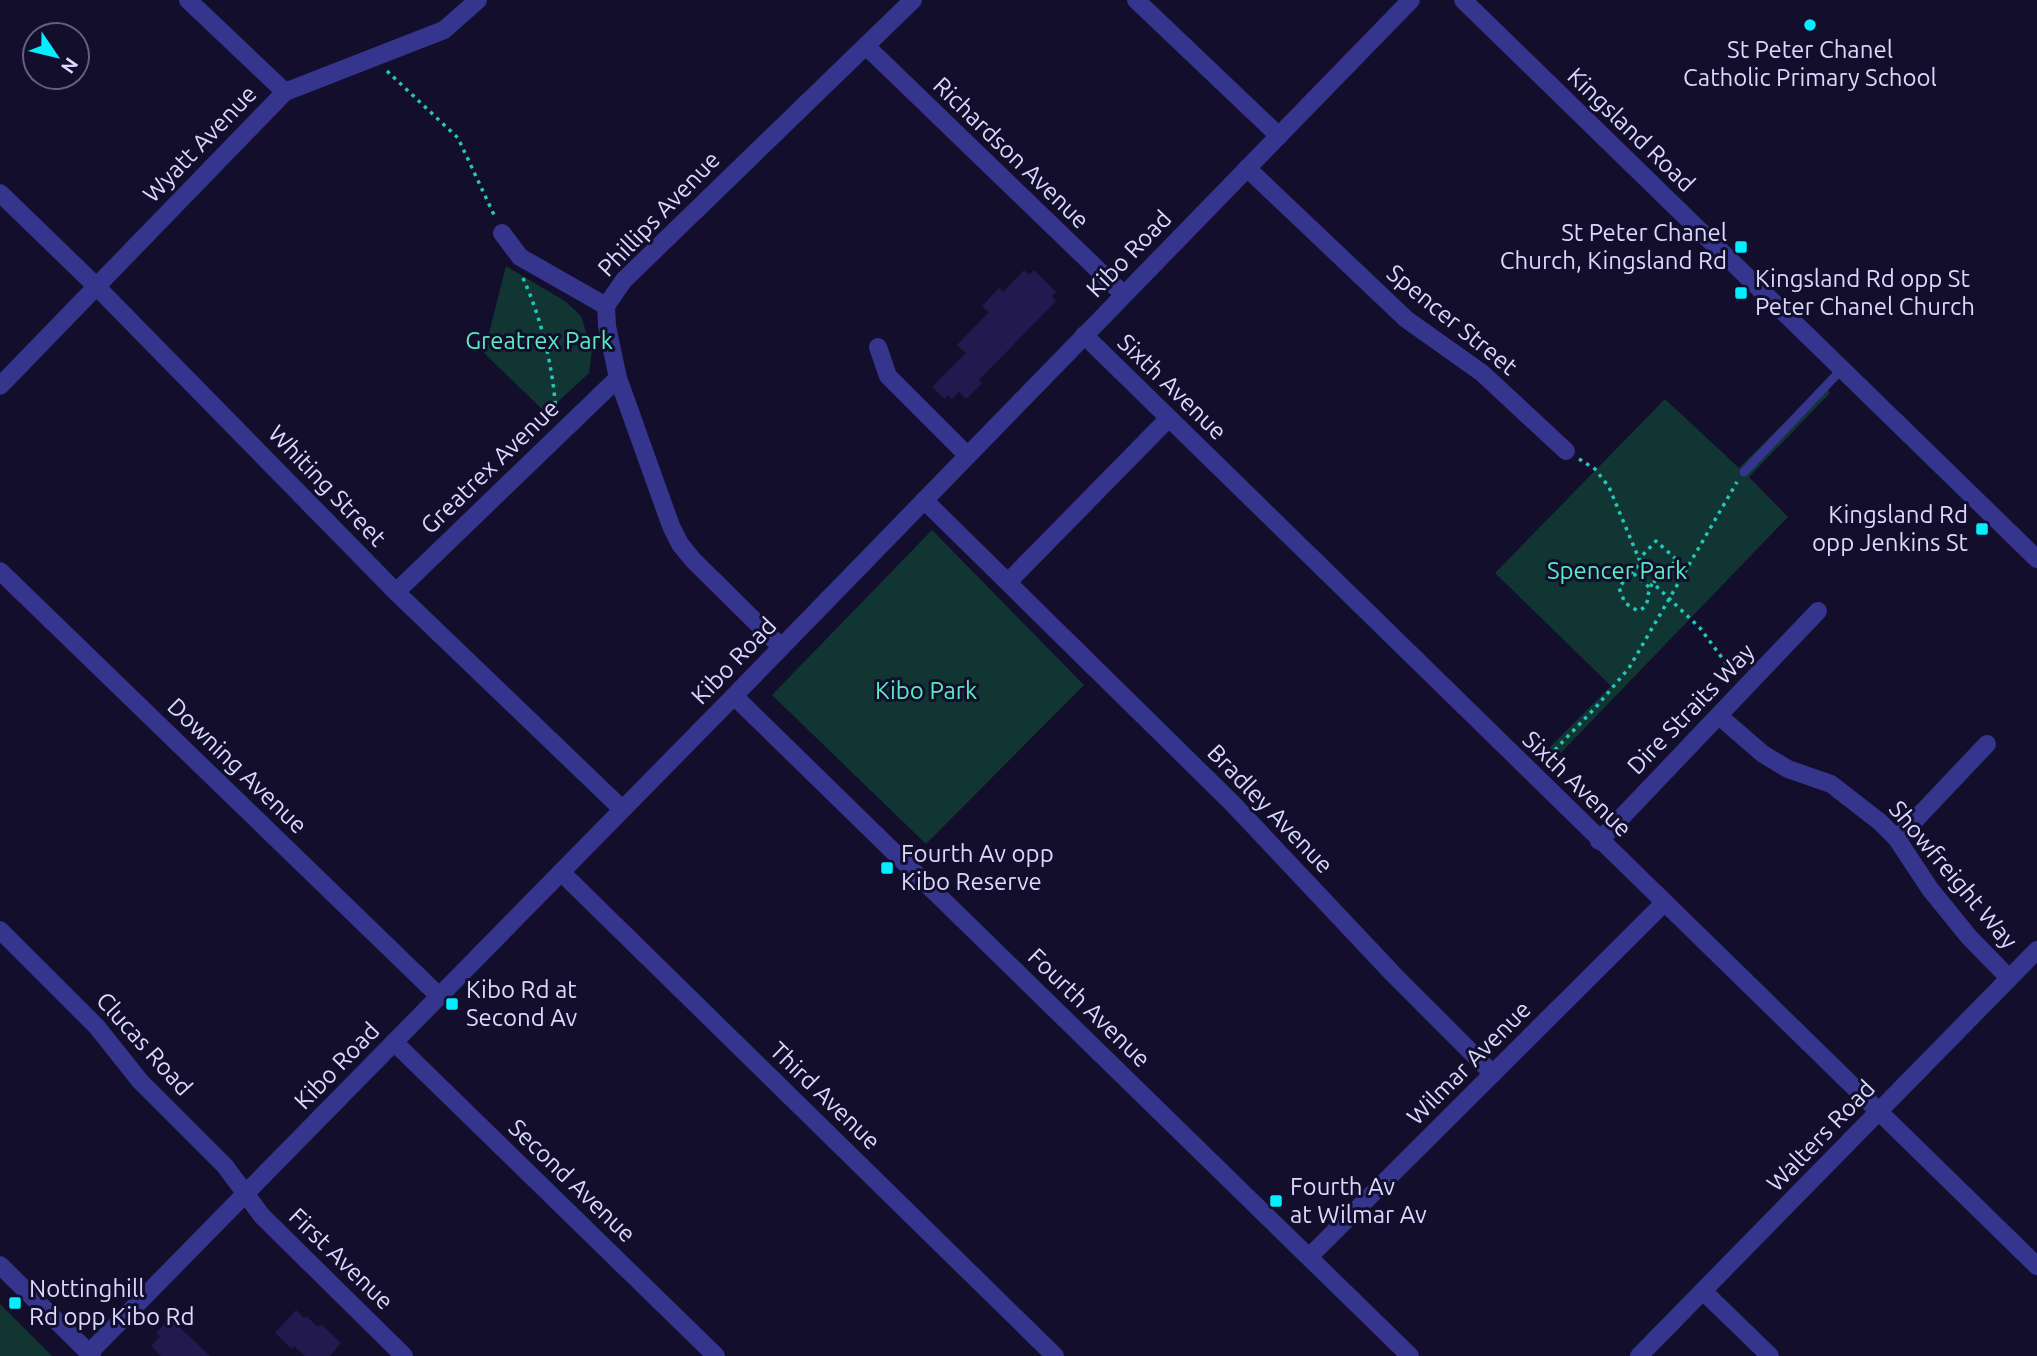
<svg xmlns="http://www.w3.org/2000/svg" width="2037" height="1356" font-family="Ubuntu,sans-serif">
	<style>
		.green { fill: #113533 }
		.building { fill: #22194e }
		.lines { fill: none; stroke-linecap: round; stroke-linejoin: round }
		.path { stroke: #25c6b7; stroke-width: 3.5; stroke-dasharray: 3.5 5; stroke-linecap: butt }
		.service { stroke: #36358e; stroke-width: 9 }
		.minor { stroke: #36358e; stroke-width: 18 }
		.poi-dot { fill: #04eeff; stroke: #120e2b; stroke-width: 2.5 }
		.labels { text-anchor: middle; stroke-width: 6; stroke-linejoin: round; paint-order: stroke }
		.poi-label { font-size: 24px; fill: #dbd8ff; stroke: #120e2b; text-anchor: start }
		.street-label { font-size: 24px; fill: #dbd8ff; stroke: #120e2b }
		.park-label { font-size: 24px; fill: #59ebc1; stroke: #120e2b }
	</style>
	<rect width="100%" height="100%" fill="#120e2b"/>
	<g class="green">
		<path d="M506 266 565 301 581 316 592 350 589 373 546 413 484 353Z"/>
		<path d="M1822 385 1830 393 1749 477 1788 517 1555 759 1546 751 1611 686 1495 573 1665 399 1739 468Z"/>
		<path d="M932 530 1084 685 926 844 772 695Z"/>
		<path d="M0 1304 52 1356H0Z"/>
	</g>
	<g class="building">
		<path d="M1024 270 1029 275 1034 270 1056 292 1052 296 1056 301 979 380 982 383 966 399 959 392 952 399 948 395 945 399 932 387 966 353 957 345 989 312 982 306 999 288 1003 292Z"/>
		<path d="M296 1310 304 1318 306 1316 318 1327 321 1324 341 1343 330 1356H305L294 1346 292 1349 275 1333Z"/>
		<path d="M170 1318 210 1356H161L151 1346 160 1336 156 1333Z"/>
	</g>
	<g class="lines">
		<g class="path">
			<path d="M387 71 458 138 495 217"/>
			<path d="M523 278C542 320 553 367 556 413"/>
			<path d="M1579 459 1595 469 1609 487 1639 559"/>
			<path d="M1630 574 1642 562"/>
			<path d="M1660 578 1639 559 1656 541 1677 560 1653 583 1700 628 1734 674"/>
			<path d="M1649 587 1634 574 1628 575 1619 588 1625 603 1638 611C1653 605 1644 593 1653 583"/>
			<path d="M1549 756 1596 707 1629 668 1737 482"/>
		</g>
		<path class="service" d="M1744 472 1842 369"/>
		<g class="minor">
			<path d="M188 0 285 92"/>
			<path d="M1136 0 1279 136"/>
			<path d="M1463 0 2037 559"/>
			<path d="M866 46 1123 294"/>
			<path d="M1247 168 1406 319 1482 373 1566 451"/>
			<path d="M0 193 96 286 396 592 622 809"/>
			<path d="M502 233 520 257 606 306"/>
			<path d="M1084 335 2037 1266"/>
			<path d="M878 347 888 376 967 455"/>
			<path d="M0 386 285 92 444 30 478 0"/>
			<path d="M924 500 1233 804 1395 976 1493 1074"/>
			<path d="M0 571 439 996"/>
			<path d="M1008 582 1169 418"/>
			<path d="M396 592 618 378"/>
			<path d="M781 647 693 560 680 544 671 526 618 378 607 326 606 306 624 280 913 0"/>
			<path d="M734 696 1410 1356"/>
			<path d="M1719 716 1763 754 1788 769 1831 784 1880 822 1897 839 1930 889 1969 937 2009 978"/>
			<path d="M1897 839 1987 744"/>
			<path d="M1599 841 1818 611"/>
			<path d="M561 872 1055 1356"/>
			<path d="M0 930 97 1027 140 1081 225 1166 262 1216 404 1356"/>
			<path d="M394 1042 716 1356"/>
			<path d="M1309 1257 1664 903"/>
			<path d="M0 1265 92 1356"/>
			<path d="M1703 1291 1770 1356"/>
			<path d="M89 1353 734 696 1411 0"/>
			<path d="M1639 1356 2037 950"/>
		</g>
	</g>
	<g class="poi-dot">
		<circle cx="1810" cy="25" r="7"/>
		<rect x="1734" y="240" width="14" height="14" rx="3.5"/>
		<rect x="1734" y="286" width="14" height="14" rx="3.5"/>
		<rect x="1975" y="522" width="14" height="14" rx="3.5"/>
		<rect x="880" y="861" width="14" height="14" rx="3.5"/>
		<rect x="445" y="997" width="14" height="14" rx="3.5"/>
		<rect x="1269" y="1194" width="14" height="14" rx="3.5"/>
		<rect x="8" y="1296" width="14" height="14" rx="3.5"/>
	</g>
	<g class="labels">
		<g class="poi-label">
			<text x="1810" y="58" text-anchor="middle">St Peter Chanel<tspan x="1810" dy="28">Catholic Primary School</tspan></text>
			<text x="1727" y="241" text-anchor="end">St Peter Chanel<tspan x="1727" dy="28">Church, Kingsland Rd</tspan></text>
			<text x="1755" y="287">Kingsland Rd opp St<tspan x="1755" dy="28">Peter Chanel Church</tspan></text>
			<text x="1968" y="523" text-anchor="end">Kingsland Rd<tspan x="1968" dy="28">opp Jenkins St</tspan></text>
			<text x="901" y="862">Fourth Av opp<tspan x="901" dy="28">Kibo Reserve</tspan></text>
			<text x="466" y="998">Kibo Rd at<tspan x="466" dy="28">Second Av</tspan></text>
			<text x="1290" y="1195">Fourth Av<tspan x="1290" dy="28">at Wilmar Av</tspan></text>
			<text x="29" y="1297">Nottinghill<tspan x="29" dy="28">Rd opp Kibo Rd</tspan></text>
		</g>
		<g class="street-label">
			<text transform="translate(1631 130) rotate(44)" y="8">Kingsland Road</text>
			<text transform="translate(200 144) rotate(-46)" y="8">Wyatt Avenue</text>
			<text transform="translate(1011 153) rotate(44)" y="8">Richardson Avenue</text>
			<text transform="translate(659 214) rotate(-46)" y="8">Phillips Avenue</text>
			<text transform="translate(1129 254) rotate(-46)" y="8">Kibo Road</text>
			<text transform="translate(1452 320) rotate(39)" y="8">Spencer Street</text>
			<text transform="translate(1172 387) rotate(44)" y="8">Sixth Avenue</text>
			<text transform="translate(490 467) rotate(-44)" y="8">Greatrex Avenue</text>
			<text transform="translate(327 486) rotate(46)" y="8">Whiting Street</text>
			<text transform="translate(734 661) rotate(-46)" y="8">Kibo Road</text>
			<text transform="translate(1691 709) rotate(-46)" y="8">Dire Straits Way</text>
			<text transform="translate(237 766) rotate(44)" y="8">Downing Avenue</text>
			<text transform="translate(1577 784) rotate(44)" y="8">Sixth Avenue</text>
			<text transform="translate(1270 809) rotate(46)" y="8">Bradley Avenue</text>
			<text transform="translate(1953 875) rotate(50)" y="8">Showfreight Way</text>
			<text transform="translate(1089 1008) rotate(44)" y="8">Fourth Avenue</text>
			<text transform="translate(144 1044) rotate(48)" y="8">Clucas Road</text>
			<text transform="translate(1469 1063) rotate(-45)" y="8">Wilmar Avenue</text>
			<text transform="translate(337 1066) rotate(-46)" y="8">Kibo Road</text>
			<text transform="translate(825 1096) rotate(44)" y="8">Third Avenue</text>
			<text transform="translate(1821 1136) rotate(-46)" y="8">Walters Road</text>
			<text transform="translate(572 1181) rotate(44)" y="8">Second Avenue</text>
			<text transform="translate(341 1259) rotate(44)" y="8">First Avenue</text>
		</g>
		<g class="park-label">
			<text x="539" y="349">Greatrex Park</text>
			<text x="1617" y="579">Spencer Park</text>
			<text x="926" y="699">Kibo Park</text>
		</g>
	</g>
	<g transform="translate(56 56) rotate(125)"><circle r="33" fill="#120e2b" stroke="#625f80" stroke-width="2"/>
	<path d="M0-5L12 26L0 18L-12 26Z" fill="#04eeff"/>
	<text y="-10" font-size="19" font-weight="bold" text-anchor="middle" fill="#dbd8ff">N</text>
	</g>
</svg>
